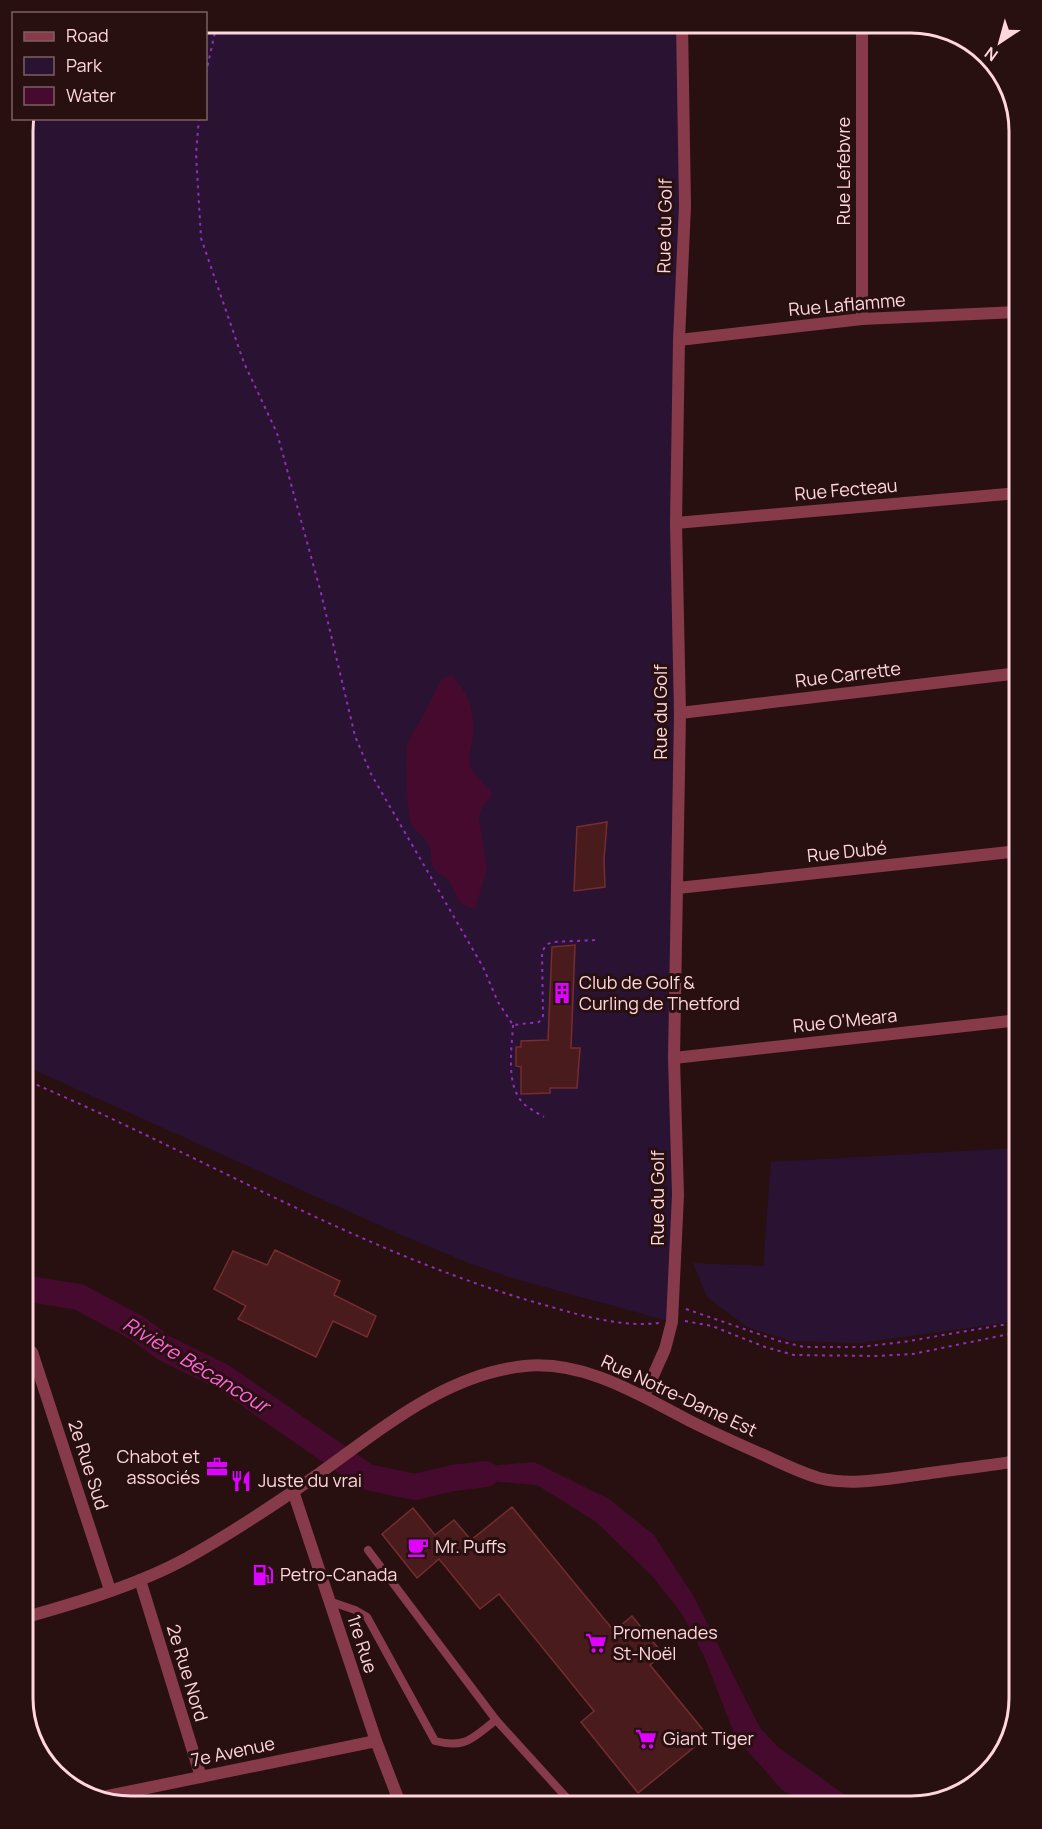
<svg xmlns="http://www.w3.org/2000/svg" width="1042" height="1829" font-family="Manrope,sans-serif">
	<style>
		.green { fill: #291232 }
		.water { fill: #460a2e }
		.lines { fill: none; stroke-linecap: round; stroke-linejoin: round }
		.river { stroke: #460a2e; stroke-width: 26 }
		.building { fill: #491b1d; stroke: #752d2f; stroke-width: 1.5 }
		.path { stroke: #922fba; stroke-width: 2; stroke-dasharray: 3 4.5; stroke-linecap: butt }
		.service { stroke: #873a49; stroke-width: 8 }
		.minor { stroke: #873a49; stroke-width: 12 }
		.tertiary { stroke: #873a49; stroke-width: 12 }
		.labels { text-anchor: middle; stroke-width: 6; stroke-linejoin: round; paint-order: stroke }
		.street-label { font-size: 18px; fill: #ffd6db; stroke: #281011 }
		.poi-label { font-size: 18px; fill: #ffd6db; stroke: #281011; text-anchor: start }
		.water-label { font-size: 20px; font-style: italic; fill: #ff64db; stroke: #281011 }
		.rim { fill: none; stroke: #ffd6db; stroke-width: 3 }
	</style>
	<rect width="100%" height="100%" fill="#281011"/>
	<g class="green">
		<path d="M206 23H682L672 1322 515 1279 471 1264 399 1234 23 1065V124L25 119 206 118Z"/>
		<path d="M1019 1148V1321L859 1343 792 1341 747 1327 707 1297 693 1263 763 1266 771 1162Z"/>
	</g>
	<g class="water">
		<path d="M451 675C471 694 476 716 472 743 470 752 467 760 472 770 476 777 485 784 491 791V797L483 806 479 817 487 869 475 909C454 904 459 894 448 880 444 875 435 873 432 865 430 860 432 853 430 847 426 837 414 831 410 821 407 812 405 757 407 747 411 732 422 720 428 706 435 694 437 678 451 675Z"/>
		<path d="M534 1462 609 1499 654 1535 694 1597 760 1728 778 1747 852 1800 871 1806H817L783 1791 736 1738 704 1656 682 1614 653 1577 595 1521 537 1485 453 1478 499 1465Z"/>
	</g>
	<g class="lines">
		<path class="river" d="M23 1288 79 1297 137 1328 164 1348 223 1377 367 1477 415 1487 453 1478 486 1474"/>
	</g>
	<g class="building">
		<path d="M607 822 604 860 605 887 574 891 577 827Z"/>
		<path d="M575 945 571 1048H580L577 1088H550V1093L521 1094V1067L516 1066V1047H521V1041L548 1040 552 947Z"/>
		<path d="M275 1250 340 1281 334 1295 376 1316 367 1337 333 1321 316 1357 238 1319 246 1306 214 1289 233 1251 267 1265Z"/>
		<path d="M512 1507 614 1631 632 1616 663 1654 650 1665 708 1736 638 1793 581 1722 594 1711 499 1594 480 1609 439 1559 417 1578 382 1534 413 1508 435 1535 454 1520 471 1540Z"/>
	</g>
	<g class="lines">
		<g class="path">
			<path d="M206 73 217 23"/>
			<path d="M199 118 196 154 201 238 244 363 277 433 321 593 355 736 371 774 483 967 498 1002 513 1025 539 1022 543 1016 542 952 546 945 552 942 598 940"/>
			<path d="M513 1025C512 1048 505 1086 524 1104 530 1109 537 1113 544 1117"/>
			<path d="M23 1079C194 1151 355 1250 534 1302 573 1313 618 1328 659 1323"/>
			<path d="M686 1309 779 1341 804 1347H860L903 1342 1019 1322"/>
			<path d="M685 1321 712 1326 765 1347 794 1355 876 1356 913 1354 1019 1332"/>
		</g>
		<g class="service">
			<path d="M368 1550 496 1720 566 1797 578 1806"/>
			<path d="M329 1601 355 1610 367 1617 435 1741C466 1749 472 1738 496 1720"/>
		</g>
		<g class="minor">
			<path d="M862 23V319"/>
			<path d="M679 340 862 319 1019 312"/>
			<path d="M676 523 1019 493"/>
			<path d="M680 713 1019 673"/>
			<path d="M678 888 1019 851"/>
			<path d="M674 1058 1019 1020"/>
			<path d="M32 1352 110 1590"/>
			<path d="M140 1580 201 1777"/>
			<path d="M98 1798 376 1741"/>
		</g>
		<g class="tertiary">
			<path d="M644 1396 665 1349 672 1322 678 1195 674 1058 680 713 676 523 679 340 685 206 682 23"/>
			<path d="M293 1491 376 1741 401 1806"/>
			<path d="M23 1618C76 1603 138 1585 187 1558 232 1533 277 1503 320 1473 383 1428 446 1374 525 1366 586 1360 643 1397 694 1423 718 1435 743 1446 768 1457 785 1465 802 1473 819 1478 850 1486 885 1479 917 1475 951 1470 985 1466 1019 1461"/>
		</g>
	</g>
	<defs>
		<symbol id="building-bare" viewBox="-9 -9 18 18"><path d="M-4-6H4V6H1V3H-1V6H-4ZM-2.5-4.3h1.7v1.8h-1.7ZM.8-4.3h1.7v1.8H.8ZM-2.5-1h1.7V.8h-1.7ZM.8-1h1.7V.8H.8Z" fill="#df02ff" stroke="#281011" stroke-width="2.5" paint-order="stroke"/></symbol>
		<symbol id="office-bare" viewBox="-9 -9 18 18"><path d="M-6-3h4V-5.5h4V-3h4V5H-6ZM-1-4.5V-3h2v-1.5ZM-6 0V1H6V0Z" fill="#df02ff" stroke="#281011" stroke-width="2.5" paint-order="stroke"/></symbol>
		<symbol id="restaurant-bare" viewBox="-9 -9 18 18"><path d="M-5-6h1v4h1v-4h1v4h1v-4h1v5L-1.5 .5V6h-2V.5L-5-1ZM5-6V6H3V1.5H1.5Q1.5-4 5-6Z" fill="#df02ff" stroke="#281011" stroke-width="2.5" paint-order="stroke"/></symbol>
		<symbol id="cafe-bare" viewBox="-9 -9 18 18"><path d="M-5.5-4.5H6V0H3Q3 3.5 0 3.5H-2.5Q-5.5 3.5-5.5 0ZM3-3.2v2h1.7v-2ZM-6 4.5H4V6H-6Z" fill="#df02ff" stroke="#281011" stroke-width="2.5" paint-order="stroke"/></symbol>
		<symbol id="fuel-bare" viewBox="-9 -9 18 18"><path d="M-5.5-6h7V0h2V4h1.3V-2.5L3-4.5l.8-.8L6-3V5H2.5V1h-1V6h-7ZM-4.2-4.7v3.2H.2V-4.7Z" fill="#df02ff" stroke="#281011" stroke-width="2.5" paint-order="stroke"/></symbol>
		<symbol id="supermarket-bare" viewBox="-9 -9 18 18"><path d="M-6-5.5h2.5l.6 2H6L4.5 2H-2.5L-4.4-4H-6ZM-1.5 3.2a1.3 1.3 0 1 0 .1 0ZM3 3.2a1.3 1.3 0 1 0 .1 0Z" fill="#df02ff" stroke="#281011" stroke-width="2.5" paint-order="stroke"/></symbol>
	</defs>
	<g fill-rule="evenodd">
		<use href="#building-bare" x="547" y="978" width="30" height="30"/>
		<use href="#office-bare" x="202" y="1452" width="30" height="30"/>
		<use href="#restaurant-bare" x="226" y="1466" width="30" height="30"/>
		<use href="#cafe-bare" x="403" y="1532" width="30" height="30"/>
		<use href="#fuel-bare" x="248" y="1560" width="30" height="30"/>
		<use href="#supermarket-bare" x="581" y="1628" width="30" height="30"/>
		<use href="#supermarket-bare" x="631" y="1724" width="30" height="30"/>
	</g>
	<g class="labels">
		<g class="street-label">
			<text transform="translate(844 171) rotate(-90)" y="6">Rue Lefebvre</text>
			<text transform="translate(665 226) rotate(-89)" y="6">Rue du Golf</text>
			<text transform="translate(847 305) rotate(-5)" y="6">Rue Laflamme</text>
			<text transform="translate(846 490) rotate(-5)" y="6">Rue Fecteau</text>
			<text transform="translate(848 675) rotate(-7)" y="6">Rue Carrette</text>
			<text transform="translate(661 712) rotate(-90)" y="6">Rue du Golf</text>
			<text transform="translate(847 852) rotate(-6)" y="6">Rue Dubé</text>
			<text transform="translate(845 1021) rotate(-6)" y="6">Rue O'Meara</text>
			<text transform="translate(658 1198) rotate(-90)" y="6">Rue du Golf</text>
			<text transform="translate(679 1396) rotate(25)" y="6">Rue Notre-Dame Est</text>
			<text transform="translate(88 1465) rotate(72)" y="6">2e Rue Sud</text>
			<text transform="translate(362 1644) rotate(72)" y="6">1re Rue</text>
			<text transform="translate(187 1673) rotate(73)" y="6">2e Rue Nord</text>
			<text transform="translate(233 1752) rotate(-12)" y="6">7e Avenue</text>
		</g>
		<g class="poi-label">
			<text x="579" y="989">Club de Golf &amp;<tspan x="579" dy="21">Curling de Thetford</tspan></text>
			<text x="200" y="1463" text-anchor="end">Chabot et<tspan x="200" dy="21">associés</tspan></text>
			<text x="258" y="1487">Juste du vrai</text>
			<text x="435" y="1553">Mr. Puffs</text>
			<text x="280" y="1581">Petro-Canada</text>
			<text x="613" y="1639">Promenades<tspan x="613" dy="21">St-Noël</tspan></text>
			<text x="663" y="1745">Giant Tiger</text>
		</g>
		<g class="water-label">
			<text transform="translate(196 1365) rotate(31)" y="7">Rivière Bécancour</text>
		</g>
	</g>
	<path d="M0 0H1042V1829H0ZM131 33H911A98 98 0 0 1 1009 131V1698A98 98 0 0 1 911 1796H131A98 98 0 0 1 33 1698V131A98 98 0 0 1 131 33Z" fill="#281011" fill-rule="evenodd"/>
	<path class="rim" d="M131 33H911A98 98 0 0 1 1009 131V1698A98 98 0 0 1 911 1796H131A98 98 0 0 1 33 1698V131A98 98 0 0 1 131 33Z"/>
	<rect x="12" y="12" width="195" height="108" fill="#281011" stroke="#7e5f62" stroke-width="1.5"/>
	<rect x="24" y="32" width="30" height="9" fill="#873a49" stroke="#7e5f62" stroke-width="1.5"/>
	<text x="66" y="42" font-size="18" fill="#ffd6db">Road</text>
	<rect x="24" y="57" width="30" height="18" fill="#291232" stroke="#7e5f62" stroke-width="1.5"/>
	<text x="66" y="72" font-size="18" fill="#ffd6db">Park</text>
	<rect x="24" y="87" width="30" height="18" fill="#460a2e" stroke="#7e5f62" stroke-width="1.5"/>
	<text x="66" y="102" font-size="18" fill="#ffd6db">Water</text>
	<g transform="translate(1000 42) rotate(216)" stroke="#281011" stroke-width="4.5" paint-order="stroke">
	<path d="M0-4.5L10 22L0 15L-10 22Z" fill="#ffd6db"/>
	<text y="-9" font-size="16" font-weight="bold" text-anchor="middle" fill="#ffd6db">N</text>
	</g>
</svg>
